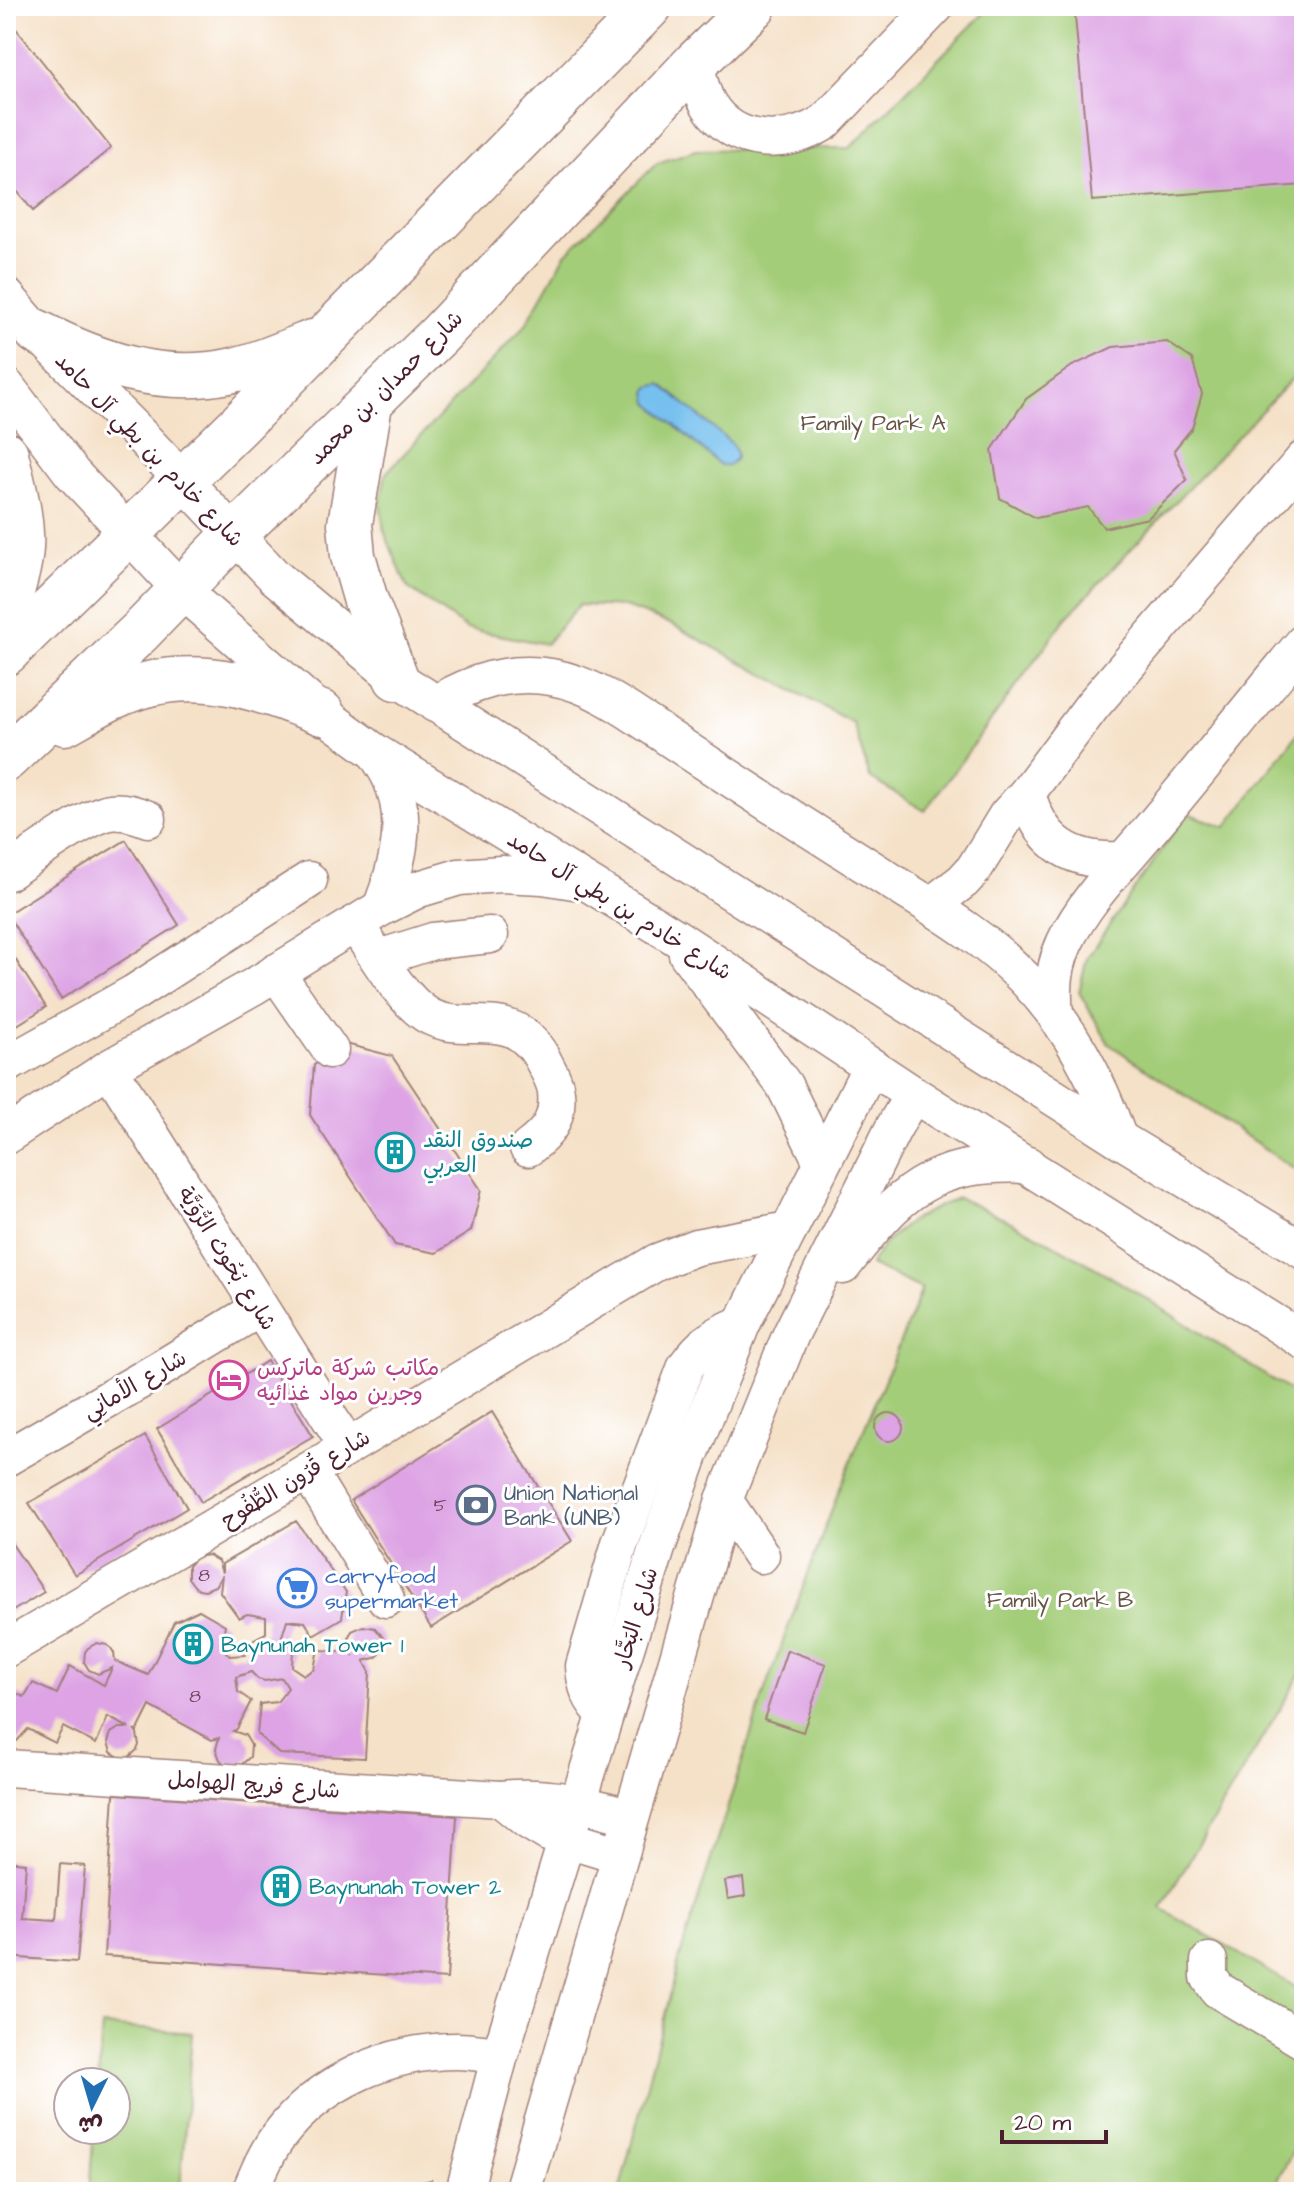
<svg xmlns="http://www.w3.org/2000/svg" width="1310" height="2198" font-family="'Architects Daughter','Playpen Sans Arabic',sans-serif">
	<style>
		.green { fill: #a4cd79; stroke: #777652; stroke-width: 2 }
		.water { fill: #76c0ef; stroke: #60708d; stroke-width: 2 }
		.building { fill: #dda3e4 }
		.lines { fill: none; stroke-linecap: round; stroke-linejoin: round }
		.minor-casing { stroke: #a0807a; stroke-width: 39 }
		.major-casing { stroke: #a0807a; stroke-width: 47 }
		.minor { stroke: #fff; stroke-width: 36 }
		.major { stroke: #fff; stroke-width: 44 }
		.labels { text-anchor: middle; stroke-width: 6; stroke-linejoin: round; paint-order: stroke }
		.number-label { font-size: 18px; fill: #6f4059 }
		.street-label { font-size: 22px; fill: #4a1f2b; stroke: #fff }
		.park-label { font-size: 22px; fill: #655342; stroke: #fff }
		.culture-label { font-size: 22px; fill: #0d838f; stroke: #fff; text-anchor: start }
		.hotel-label { font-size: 22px; fill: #b23c85; stroke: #fff; text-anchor: start }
		.service-label { font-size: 22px; fill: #4e5e75; stroke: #fff; text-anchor: start }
		.shop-label { font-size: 22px; fill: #366cbe; stroke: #fff; text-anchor: start }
	</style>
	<rect width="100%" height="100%" fill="#fff"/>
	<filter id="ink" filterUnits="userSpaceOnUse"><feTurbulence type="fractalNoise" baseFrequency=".0125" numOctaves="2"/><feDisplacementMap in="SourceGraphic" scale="16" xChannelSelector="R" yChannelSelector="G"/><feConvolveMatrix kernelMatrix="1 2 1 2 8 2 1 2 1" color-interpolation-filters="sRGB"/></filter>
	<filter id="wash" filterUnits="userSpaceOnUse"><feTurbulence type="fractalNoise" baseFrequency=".006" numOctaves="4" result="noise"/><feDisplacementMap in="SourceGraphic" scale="32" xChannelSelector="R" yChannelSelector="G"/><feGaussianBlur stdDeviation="1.8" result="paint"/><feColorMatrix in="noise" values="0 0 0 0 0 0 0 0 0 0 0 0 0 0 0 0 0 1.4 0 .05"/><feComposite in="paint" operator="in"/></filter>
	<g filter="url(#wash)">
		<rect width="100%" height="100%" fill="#f5e1c8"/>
		<g class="green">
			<path d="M991 6H1304V366L1066 618 925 811 870 778 853 723 673 625 625 607 579 605 546 644 467 629 407 587 384 531 380 503 386 473 525 326 566 254 657 163 696 150 850 148Z"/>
			<path d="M1304 725V1175L1109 1044 1079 992 1087 958 1187 813 1226 827Z"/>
			<path d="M958 1198C1079 1248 1193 1330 1304 1400V1668L1161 1908 1304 1992V2132L1270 2192H619L681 1953 766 1687 841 1485 922 1289 870 1265C891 1228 920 1214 958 1198Z"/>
			<path d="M102 2026 192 2033 180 2192H89L94 2130H116V2082H98Z"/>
		</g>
		<path class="water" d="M661 384 731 443C738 453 739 462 725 466L719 464 649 403 647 392 650 387Z"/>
		<g id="blocks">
			<g class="building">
				<path d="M1074 6H1304V185L1092 201Z"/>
				<path d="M6 16 111 148 33 211 6 177Z"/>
				<path d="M1167 342 1192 359 1202 394 1192 428 1174 450 1187 480 1148 518 1104 528 1088 507 1036 518 1000 498 992 450 1026 399 1072 366 1113 347Z"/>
				<path d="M126 840 179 925 61 999 7 914Z"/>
				<path d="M6 945 46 1007 6 1032Z"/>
				<path d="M346 1044 392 1056 481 1190 471 1231 436 1253 395 1245 310 1115 314 1065Z"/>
				<path d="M267 1361 313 1436 201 1502 157 1429Z"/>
				<path d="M492 1412 572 1541 431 1628 351 1500Z"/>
				<circle cx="889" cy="1427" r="14"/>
				<path d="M145 1436 187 1508 75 1575 29 1503Z"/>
				<path d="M296 1521 346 1592 342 1618 313 1635 305 1622 287 1620 282 1636 289 1643 293 1650 292 1667 304 1675 314 1669 317 1654 320 1650 349 1652 352 1654 349 1648V1636L352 1631 363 1626 375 1628 383 1637 384 1643 380 1654 375 1658 364 1661 370 1672 365 1758 279 1754 257 1734 260 1704 277 1702 288 1688 282 1678 265 1681 258 1679 251 1672 236 1677 238 1692 251 1701 237 1729 233 1731 245 1735 251 1745 250 1757 241 1765 225 1764 220 1760 216 1749 219 1738 212 1740 150 1706 137 1732 134 1730 137 1734 139 1745 137 1750 129 1757H119L111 1752 108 1742 111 1733 119 1728H129L108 1717 96 1744 63 1727 55 1743 28 1729 17 1741 6 1734V1688L24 1697 33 1683 57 1694 70 1666 104 1685 112 1668 98 1674 89 1670 84 1662 85 1652 88 1648 97 1643 107 1645 111 1648 114 1653 115 1661 148 1675 174 1622 199 1610 225 1625 222 1641 224 1650 230 1656 245 1655 249 1644 254 1639 266 1633V1617L247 1614 239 1618 220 1592 222 1575 215 1586 205 1590 199 1589 195 1587 188 1578V1566L196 1557 208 1555 218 1561 222 1573V1564Z"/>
				<path d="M6 1535 44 1592 6 1615Z"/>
				<path d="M787 1650 826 1664 803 1732 764 1719Z"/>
				<path d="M114 1794 457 1816 447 1979 104 1956Z"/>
				<path d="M6 1861 26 1863 22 1918 56 1920 60 1864 85 1866 77 1962 6 1957Z"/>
				<path d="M743 1878 745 1896 728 1899 725 1881Z"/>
				<path d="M431 2180 427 2192H378V2191Z"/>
			</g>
		</g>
	</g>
	<g filter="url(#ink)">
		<use href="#blocks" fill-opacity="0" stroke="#a0807a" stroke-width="2"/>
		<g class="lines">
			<defs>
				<g id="minor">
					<path d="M695 63C699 77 701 93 709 105 735 147 787 146 825 122L936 6"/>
					<path d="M6 296 37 332 138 433 275 577 396 678 1119 1139 1304 1251"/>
					<path d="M6 386 72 473 181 590 322 713 375 752 674 936 913 1094 1304 1341"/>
					<path d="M435 704C472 682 508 670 551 677 595 684 633 714 669 738 714 768 760 798 806 827 840 849 874 870 908 892 949 917 991 944 1025 979 1070 1026 1097 1078 1119 1139"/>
					<path d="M375 752C381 761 387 770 391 779 410 823 397 867 381 908"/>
					<path d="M1027 793C1040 842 1071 863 1122 860"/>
					<path d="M6 873C30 858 85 816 110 812 123 810 135 814 148 819"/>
					<path d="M930 906 963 881 974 869 1007 815 1027 793 1092 706 1304 459"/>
					<path d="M355 924C374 951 400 998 427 1015 466 1038 510 1002 542 1058 547 1069 555 1080 556 1092 559 1119 548 1133 528 1148"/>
					<path d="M687 954 784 1085 822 1162"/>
					<path d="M379 958 433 941 490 935"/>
					<path d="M276 972 330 1050"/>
					<path d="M1055 1013C1052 988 1054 965 1065 942 1085 899 1127 858 1157 821 1207 762 1254 701 1304 642"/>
					<path d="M6 1065 134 993 309 880"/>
					<path d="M109 1068 348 1447"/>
					<path d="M6 1136 109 1068 256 985 381 908 419 889 459 877 501 874 543 876 574 881"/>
					<path d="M843 1266C899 1193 930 1160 1028 1165"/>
					<path d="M6 1458 162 1368 260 1308"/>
					<path d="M308 1471 386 1599"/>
					<path d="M724 1500 761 1555"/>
					<path d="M6 1649 308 1471 657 1262 696 1247 789 1230"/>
					<path d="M605 1714C590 1700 585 1686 584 1666L620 1543 686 1366C701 1344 717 1333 742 1324"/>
					<path d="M6 1768 501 1799C549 1794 585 1804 631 1817"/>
					<path d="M501 1799 528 1821 548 1833 620 1855"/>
					<path d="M1209 1961V1977L1218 1990 1304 2041"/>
					<path d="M250 2192C258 2173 266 2153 278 2137 320 2081 389 2051 457 2051 471 2051 486 2054 500 2055"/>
					<path d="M464 2192 500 2055 657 1548 690 1455 742 1324 871 1066"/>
					<path d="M522 2192 724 1500 791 1334 893 1129 913 1094"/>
				</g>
				<g id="major">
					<path d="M37 332C97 363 160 385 229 371 257 365 285 353 312 342"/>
					<path d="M370 404 350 524 353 556 366 601 396 678"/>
					<path d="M6 454C12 480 20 507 21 534 23 560 13 587 6 613"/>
					<path d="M6 653 240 424 650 6"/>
					<path d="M65 723C92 708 119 691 149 684 212 669 265 691 322 713"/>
					<path d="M6 759 141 631 234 535 440 334 695 63 754 6"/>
				</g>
			</defs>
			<use href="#minor" class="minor-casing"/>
			<use href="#major" class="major-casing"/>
			<use href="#minor" class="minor"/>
			<use href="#major" class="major"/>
		</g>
	</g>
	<defs>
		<symbol id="building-ring" viewBox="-11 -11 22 22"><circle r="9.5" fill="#fff" stroke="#0f9aa8" stroke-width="1.5"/><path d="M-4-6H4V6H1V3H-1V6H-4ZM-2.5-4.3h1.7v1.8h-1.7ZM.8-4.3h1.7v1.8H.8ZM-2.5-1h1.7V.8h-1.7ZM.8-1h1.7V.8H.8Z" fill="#0f9aa8"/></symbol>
		<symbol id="hotel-ring" viewBox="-11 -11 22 22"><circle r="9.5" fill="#fff" stroke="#d1479c" stroke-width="1.5"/><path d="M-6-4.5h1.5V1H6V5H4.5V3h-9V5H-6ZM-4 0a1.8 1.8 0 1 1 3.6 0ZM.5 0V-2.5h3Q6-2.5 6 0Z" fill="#d1479c"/></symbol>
		<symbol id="bank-ring" viewBox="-11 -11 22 22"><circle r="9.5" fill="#fff" stroke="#5c6f8a" stroke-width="1.5"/><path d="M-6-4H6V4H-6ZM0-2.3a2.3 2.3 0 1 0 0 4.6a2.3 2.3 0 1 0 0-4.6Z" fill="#5c6f8a"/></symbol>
		<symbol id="supermarket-ring" viewBox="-11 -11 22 22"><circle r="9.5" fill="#fff" stroke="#3f7fe0" stroke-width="1.5"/><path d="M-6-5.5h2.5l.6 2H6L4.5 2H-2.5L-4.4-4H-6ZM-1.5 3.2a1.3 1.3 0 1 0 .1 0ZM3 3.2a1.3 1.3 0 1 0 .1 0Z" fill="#3f7fe0"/></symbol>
	</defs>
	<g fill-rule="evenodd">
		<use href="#building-ring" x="373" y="1130" width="44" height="44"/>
		<use href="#hotel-ring" x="207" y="1358" width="44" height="44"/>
		<use href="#bank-ring" x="454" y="1483" width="44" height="44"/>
		<use href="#supermarket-ring" x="275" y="1566" width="44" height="44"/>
		<use href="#building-ring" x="171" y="1622" width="44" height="44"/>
		<use href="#building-ring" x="259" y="1864" width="44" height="44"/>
	</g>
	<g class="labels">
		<g class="number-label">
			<text x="440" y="1511">5</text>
			<text x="204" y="1581">8</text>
			<text x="195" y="1702">8</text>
		</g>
		<g class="street-label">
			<text transform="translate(385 387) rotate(-45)" y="8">شارع حمدان بن محمد</text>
			<text transform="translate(150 449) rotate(46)" y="8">شارع خادم بن بطي آل حامد</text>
			<text transform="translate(620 905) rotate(32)" y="8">شارع خادم بن بطي آل حامد</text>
			<text transform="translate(228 1258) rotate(58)" y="8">شارع بُحُوث الرُّوَيَّة</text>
			<text transform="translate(134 1384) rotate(-30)" y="8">شارع الأمانِي</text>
			<text transform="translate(295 1478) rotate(-31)" y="8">شارع قُرُون الطُّفُوح</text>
			<text transform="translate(635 1617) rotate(-73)" y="8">شارع البَحَّار</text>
			<text transform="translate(254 1784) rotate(4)" y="8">شارع فريج الهوامل</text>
		</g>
		<g class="park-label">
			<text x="873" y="430">Family Park A</text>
			<text x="1060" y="1607">Family Park B</text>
		</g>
		<g class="culture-label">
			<text x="423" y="1147">صندوق النقد<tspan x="423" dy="25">العربي</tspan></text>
			<text x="221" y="1652">Baynunah Tower 1</text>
			<text x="309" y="1894">Baynunah Tower 2</text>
		</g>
		<g class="hotel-label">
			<text x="257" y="1375">مكاتب شركة ماتركس<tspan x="257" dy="25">وجرين مواد غذائيه</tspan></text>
		</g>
		<g class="service-label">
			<text x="504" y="1500">Union National<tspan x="504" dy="25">Bank (UNB)</tspan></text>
		</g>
		<g class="shop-label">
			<text x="325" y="1583">carryfood<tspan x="325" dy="25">supermarket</tspan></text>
		</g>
	</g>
	<rect width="1310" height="2198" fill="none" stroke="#fff" stroke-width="32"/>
	<g transform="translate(92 2106) rotate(185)"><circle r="38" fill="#ffffff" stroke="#b7a5aa" stroke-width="2"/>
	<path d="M0-6L14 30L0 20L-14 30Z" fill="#1f6fb2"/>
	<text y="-12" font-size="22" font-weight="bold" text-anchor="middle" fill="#4a1f2b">ش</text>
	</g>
	<path d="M1002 2130v12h104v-12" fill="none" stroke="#4a1f2b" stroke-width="4"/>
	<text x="1014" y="2130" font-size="24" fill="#4a1f2b" stroke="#ffffff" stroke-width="6" paint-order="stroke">20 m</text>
</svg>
